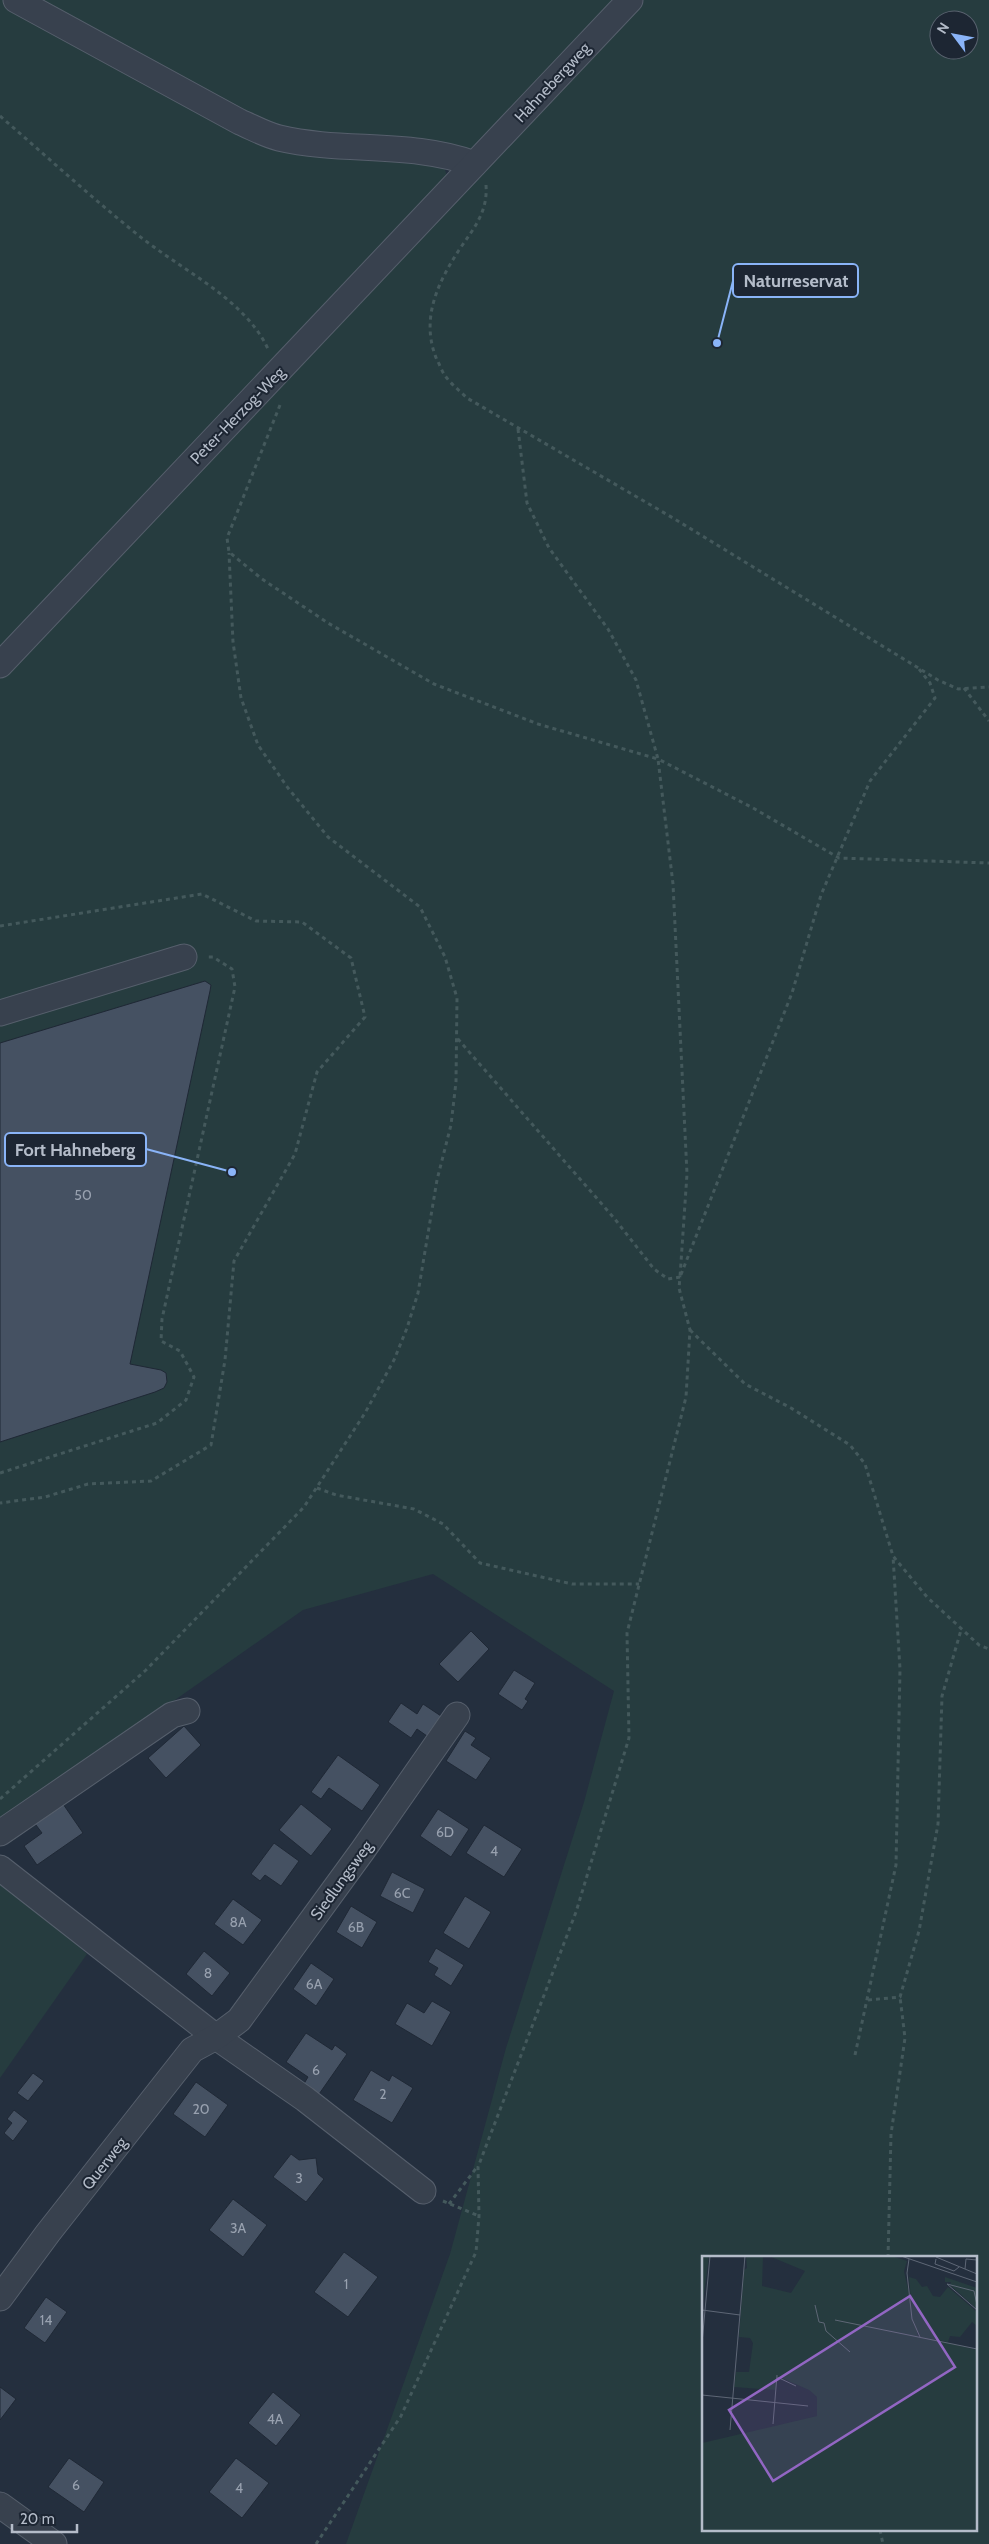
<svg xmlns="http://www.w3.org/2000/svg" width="989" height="2544" font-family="Cabin,sans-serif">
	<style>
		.green { fill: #263c3f; fill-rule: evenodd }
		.building { fill: #455162; stroke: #1f2835 }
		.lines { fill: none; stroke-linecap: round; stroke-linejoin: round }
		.minor-casing { stroke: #565f6c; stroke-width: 27 }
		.path { stroke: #44595c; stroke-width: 3; stroke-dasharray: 4 4; stroke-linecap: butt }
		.minor { stroke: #38414e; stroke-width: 25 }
		.labels { text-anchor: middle; stroke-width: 4; stroke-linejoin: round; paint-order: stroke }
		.number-label { font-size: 14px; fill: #98a1af }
		.street-label { font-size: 16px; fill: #b4bcc9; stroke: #1d2633 }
		.inset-road { fill: none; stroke: #5e6776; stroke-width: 1 }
		.view { fill: #9266c3; fill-opacity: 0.15; stroke: #9266c3; stroke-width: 2.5 }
		.inset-edge { fill: none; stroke: #b4bcc9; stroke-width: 2.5 }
		.leader { fill: none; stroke: #8ab4f8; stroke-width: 2 }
		.callout-dot { fill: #8ab4f8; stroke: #1d2633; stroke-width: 2 }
		.callout { fill: #1d2633; stroke: #8ab4f8; stroke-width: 2 }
		.callout-label { font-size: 18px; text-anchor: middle; font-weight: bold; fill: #b4bcc9 }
	</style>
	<rect width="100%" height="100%" fill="#242f3e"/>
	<g class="green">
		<path d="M0 0H5L258 138 443 164 448 179 641 0H989V2544H346L450 2254 506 2048 584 1802 614 1691 433 1574 303 1610 0 1823ZM939 20H969V50H939ZM703 2258H975V2530H703Z"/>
		<path d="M28 0H614L470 150 278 131Z"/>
		<path d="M0 1881C29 1906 59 1928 87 1954L0 2078Z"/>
	</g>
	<g class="building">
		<path d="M205 981 211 985 210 991 130 1364 161 1370 166 1373 167 1382 164 1388 155 1392 0 1442V1043Z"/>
		<path d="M471 1631 489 1649 458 1682 439 1664Z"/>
		<path d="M514 1670 535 1683 525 1699 528 1701 522 1710 498 1694Z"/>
		<path d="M401 1703 417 1714 423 1704 441 1716 427 1736 417 1729 411 1738 388 1722Z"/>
		<path d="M184 1726 201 1745 166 1778 148 1758Z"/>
		<path d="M465 1731 476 1738 471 1745 491 1758 476 1780 446 1761Z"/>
		<path d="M338 1755 380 1785 362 1811 329 1788 321 1799 311 1792Z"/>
		<path d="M61 1801 83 1833 37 1865 24 1846 42 1833 33 1821Z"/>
		<path d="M301 1804 332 1829 311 1856 279 1830Z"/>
		<path d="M438 1809 469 1829 451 1857 420 1836Z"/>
		<path d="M484 1825 522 1849 504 1877 466 1853Z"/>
		<path d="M274 1843 299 1861 281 1886 265 1875 260 1881 251 1874Z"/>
		<path d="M392 1872 425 1889 413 1913 380 1896Z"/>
		<path d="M465 1896 491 1912 469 1949 443 1933Z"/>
		<path d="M233 1899 262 1920 243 1945 214 1924Z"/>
		<path d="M351 1906 377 1922 362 1948 336 1932Z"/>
		<path d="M436 1948 464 1965 451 1986 434 1975 438 1968 428 1962Z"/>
		<path d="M204 1951 230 1973 212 1996 186 1974Z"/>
		<path d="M311 1963 334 1979 316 2006 293 1989Z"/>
		<path d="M432 2001 451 2012 432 2046 395 2024 407 2003 424 2013Z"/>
		<path d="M306 2033 332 2050 335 2045 347 2054 317 2097 302 2087 308 2077 286 2062Z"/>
		<path d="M371 2070 389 2081 392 2075 413 2088 392 2123 353 2100Z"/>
		<path d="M33 2073 44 2081 28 2101 17 2093Z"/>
		<path d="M196 2082 228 2105 205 2137 173 2114Z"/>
		<path d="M14 2110 28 2121 13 2141 4 2133 12 2123 7 2119Z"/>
		<path d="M291 2154 299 2160 316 2158 318 2174 324 2179 306 2202 273 2177Z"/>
		<path d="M233 2199 267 2225 243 2257 209 2230Z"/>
		<path d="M344 2252 378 2277 348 2317 314 2292Z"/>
		<path d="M46 2297 67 2312 45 2343 24 2328Z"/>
		<path d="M0 2387 16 2399 0 2420Z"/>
		<path d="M273 2392 301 2415 276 2446 248 2423Z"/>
		<path d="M69 2458 104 2482 84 2512 48 2487Z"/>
		<path d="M236 2458 269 2483 242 2518 209 2492Z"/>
	</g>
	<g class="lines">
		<defs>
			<g id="minor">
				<path d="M16 0 240 122C252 127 266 135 279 138 342 153 413 141 474 164"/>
				<path d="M0 665 630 0"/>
				<path d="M0 1013 184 957"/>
				<path d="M0 1833 172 1715 187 1711"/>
				<path d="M0 1868 216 2037 305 2099 423 2191"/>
				<path d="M0 2298 48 2233 192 2050 216 2037 239 2020 363 1850 457 1715"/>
				<path d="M0 2505 54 2544"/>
			</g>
		</defs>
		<use href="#minor" class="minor-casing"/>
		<g class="path">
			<path d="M0 116C46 156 91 197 138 235 180 269 245 299 268 349"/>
			<path d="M486 185C488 212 474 228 459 250 437 284 420 320 437 360 440 365 442 372 446 377 452 385 460 391 467 398L673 518 938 680 958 689 989 687"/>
			<path d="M280 405 227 538 229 552 262 579 328 623 434 684 538 724 658 759 673 884 687 1174 680 1277 792 993 821 895 870 781 935 698 930 683 919 669"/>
			<path d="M518 429 527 503 549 548 608 629 636 680 658 759 753 808 839 858 989 863"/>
			<path d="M964 688 989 721"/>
			<path d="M0 926 202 894 256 921 302 922 351 958 365 1017 317 1072 295 1154 234 1261 225 1360 211 1445 151 1481 88 1484 45 1497 0 1503"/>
			<path d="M690 1330 745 1384 791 1408 850 1445 865 1464 893 1556 927 1597 979 1645 989 1649"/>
			<path d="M0 1473 157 1423 186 1400 194 1377 180 1351 161 1341 162 1319 235 987 232 969 213 957H207"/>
			<path d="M317 1488 336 1495 414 1509 443 1524 480 1563 572 1584H639"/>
			<path d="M0 1799 146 1670 304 1507 365 1413 394 1360 407 1328 418 1293 437 1180 451 1125 456 1082 457 998 445 957 420 907 328 837 288 788 258 745 241 698 233 642 229 553"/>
			<path d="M868 2000 900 1997 919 1931 938 1824 942 1696 961 1630"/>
			<path d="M855 2055 896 1865 900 1669 893 1556"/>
			<path d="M443 2201 479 2216"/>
			<path d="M449 2204 477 2167"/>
			<path d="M888 2258 891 2134 905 2038 900 1997"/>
			<path d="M880 2530 883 2544"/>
			<path d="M316 2544 401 2416 476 2252 479 2216 478 2167 576 1912 629 1738 627 1633 686 1397 690 1330 679 1288 680 1277 668 1279 654 1269 614 1218 457 1038"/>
		</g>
		<use href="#minor" class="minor"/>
	</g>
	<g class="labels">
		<g class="number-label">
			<text x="83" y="1200">50</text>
			<text x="445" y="1837">6D</text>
			<text x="494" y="1856">4</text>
			<text x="402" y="1898">6C</text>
			<text x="238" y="1927">8A</text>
			<text x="356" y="1932">6B</text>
			<text x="208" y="1978">8</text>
			<text x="314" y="1989">6A</text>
			<text x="316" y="2075">6</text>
			<text x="383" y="2099">2</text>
			<text x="201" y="2114">20</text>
			<text x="299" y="2183">3</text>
			<text x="238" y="2233">3A</text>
			<text x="346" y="2289">1</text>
			<text x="46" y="2325">14</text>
			<text x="275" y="2424">4A</text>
			<text x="76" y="2490">6</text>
			<text x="239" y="2493">4</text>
		</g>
		<g class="street-label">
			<text transform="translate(552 82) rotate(-47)" y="6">Hahnebergweg</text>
			<text transform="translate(237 415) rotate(-46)" y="6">Peter-Herzog-Weg</text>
			<text transform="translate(341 1880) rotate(-54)" y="6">Siedlungsweg</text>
			<text transform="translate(104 2163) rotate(-52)" y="6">Querweg</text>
		</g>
	</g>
	<g transform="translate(702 2256)">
		<rect width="275" height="275" fill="#242f3e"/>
		<path d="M0 0H7L0 53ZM44 0H61L60 30 89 37 103 15 67 0H190L205 5 202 15 216 80 275 94V275H0V187L115 160V141L107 134 75 120 73 134 32 131 34 116H47L51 87 48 82 37 81 42 14 45 12ZM207 21 214 23 220 31 225 30 231 40 238 41 246 31 275 56V70L270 66 258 81 248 80 246 86 219 81 211 66ZM243 21 275 32V53L248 29 249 26H243Z" fill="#263c3f"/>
		<path class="inset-road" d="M199 0 275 26M234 1 275 18M207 3 205 17 210 63 218 81M234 3 233 8 252 15 257 11M263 13 264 3 275 4M245 28 272 35 275 49M245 28 275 54M113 49 117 66 122 67 124 75 148 96M0 54 38 59M133 64 275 93M0 87 8 0M75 121 94 130M0 139 106 150M71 168 75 119M28 174 43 0"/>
		<path class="view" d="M208 40 253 111 71 225 27 154Z"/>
		<rect width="275" height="275" class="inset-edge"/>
	</g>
	<path class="leader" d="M717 343L733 281M232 1172L146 1149"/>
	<g class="callout-dot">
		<circle cx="717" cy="343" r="5"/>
		<circle cx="232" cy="1172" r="5"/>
	</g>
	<g class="callout">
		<rect x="733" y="264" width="125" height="33" rx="5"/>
		<rect x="5" y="1133" width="141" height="33" rx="5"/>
	</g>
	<g class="callout-label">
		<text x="796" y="287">Naturreservat</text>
		<text x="75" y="1156">Fort Hahneberg</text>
	</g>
	<g transform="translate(954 35) rotate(302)"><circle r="24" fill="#1d2633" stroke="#59626f"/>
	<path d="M0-4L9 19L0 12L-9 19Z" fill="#8ab4f8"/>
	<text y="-8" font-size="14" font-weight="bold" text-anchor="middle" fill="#b4bcc9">N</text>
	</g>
	<path d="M12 2524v8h65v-8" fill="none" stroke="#b4bcc9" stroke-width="2.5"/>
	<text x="20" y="2524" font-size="15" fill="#b4bcc9" stroke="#1d2633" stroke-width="4" paint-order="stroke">20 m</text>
</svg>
